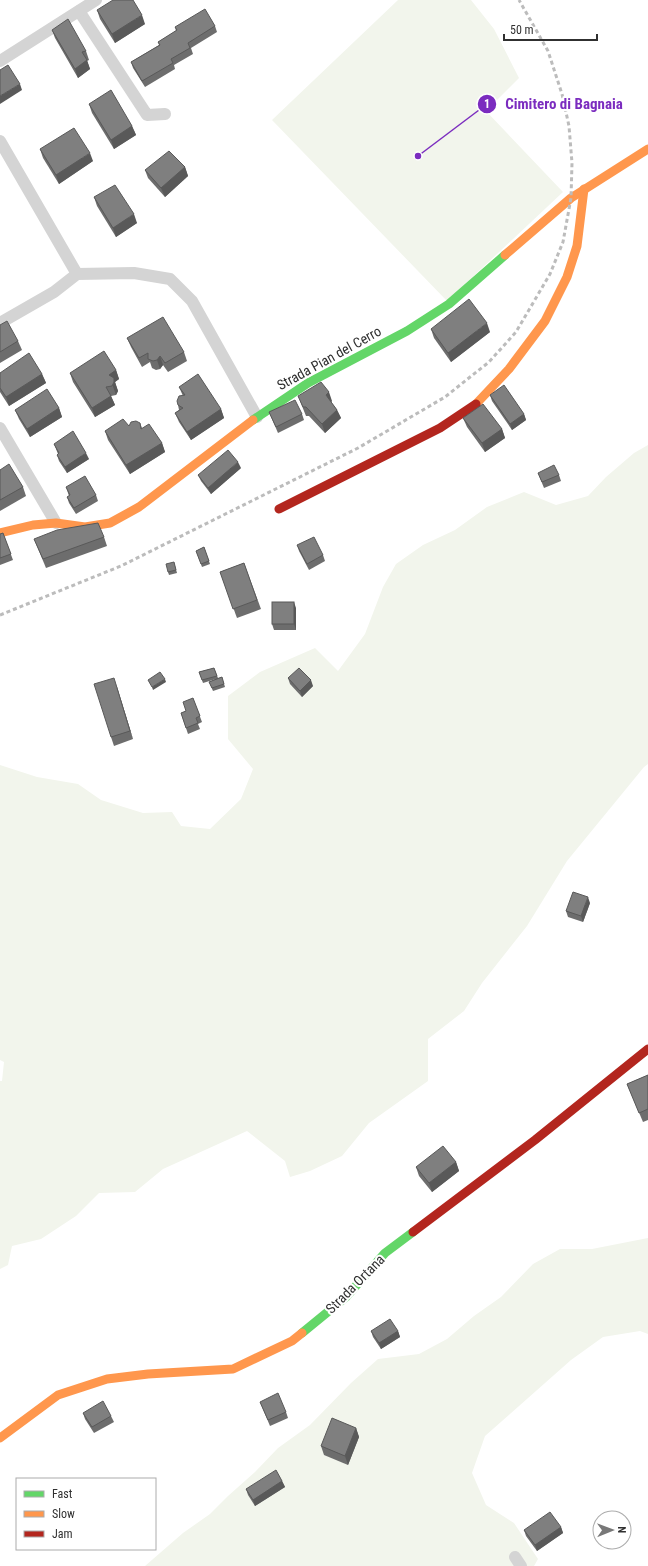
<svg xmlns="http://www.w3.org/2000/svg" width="648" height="1566" font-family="'Roboto Condensed',sans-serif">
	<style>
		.green { fill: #f2f5ec }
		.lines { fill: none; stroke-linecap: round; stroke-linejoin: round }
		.street { stroke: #d4d4d4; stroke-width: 12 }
		.fast { stroke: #63d668; stroke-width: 9 }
		.slow { stroke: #ff974d; stroke-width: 9 }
		.jam { stroke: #b3261e; stroke-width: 9 }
		.rail { stroke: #bcbcbc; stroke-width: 3; stroke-dasharray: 4 3; stroke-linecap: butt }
		.wall { fill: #6d6d6d }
		.shaded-wall { fill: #595959 }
		.building { fill: #7f7f7f; stroke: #595959 }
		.labels { text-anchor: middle; stroke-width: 4; stroke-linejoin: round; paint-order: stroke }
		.street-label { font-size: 14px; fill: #303030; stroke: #fff }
		.leader { fill: none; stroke: #7b2cbf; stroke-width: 1.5 }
		.callout-dot { fill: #7b2cbf; stroke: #fff; stroke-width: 1.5 }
		.mark-label { font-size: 12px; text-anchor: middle; font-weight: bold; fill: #fff }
		.callout-label { font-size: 15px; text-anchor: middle; font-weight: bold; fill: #7b2cbf; stroke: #fff; stroke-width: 4; stroke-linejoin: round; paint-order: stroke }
	</style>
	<rect width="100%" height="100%" fill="#fff"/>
	<g class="green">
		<path d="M398 0H471L494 29 519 78 486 111 563 192 447 301 272 120Z"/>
		<path d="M648 445V764L644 767 567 861 527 926 482 983 464 1011 428 1039V1081L369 1123 342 1156 310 1171 290 1177 285 1161 247 1131 163 1169 135 1192 99 1193 76 1216 41 1239 12 1246 8 1265 0 1269V1081H2L4 1062 0 1060V765L37 777 78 784 101 800 143 813 172 812 181 826 210 829 241 799 253 769 228 739V696L260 672 315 648 338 671 365 634 383 587 396 564 423 545 455 530 487 507 524 492 556 505 588 496 606 477 634 453Z"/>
		<path d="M648 1238V1334L640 1331 603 1337 571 1360 485 1436 472 1473 486 1505 514 1523 538 1559 534 1566H145L183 1533 210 1514 228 1496 255 1472 278 1448 310 1425 351 1383 378 1359 419 1354 447 1339 474 1316 501 1297 533 1264 560 1249H592Z"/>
	</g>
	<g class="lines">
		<g class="street">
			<path d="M79 11 147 115 165 114"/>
			<path d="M0 61 96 0"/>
			<path d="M0 141 77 274"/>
			<path d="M0 323 54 292 77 274 134 273 170 279 192 301 257 417"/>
			<path d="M0 428 56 523"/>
			<path d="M515 1557 521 1566"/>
		</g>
		<g class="fast">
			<path d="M253 420 308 383 407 331 449 304 505 255"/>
			<path d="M302 1333 346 1297 385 1253 413 1232"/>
		</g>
		<g class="slow">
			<path d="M505 255 571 198 648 149"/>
			<path d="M476 404 509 369 545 321 567 277 577 246 584 189"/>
			<path d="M0 533 33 525 56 523 85 527 110 523 139 507 253 420"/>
			<path d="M0 1438 58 1395 107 1379 148 1374 233 1369 292 1341 302 1333"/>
		</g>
		<g class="jam">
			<path d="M279 509 440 428 476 404"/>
			<path d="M413 1232 535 1140 648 1049"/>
		</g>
		<path class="rail" d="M0 615 121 566 358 448 445 397 489 362 516 332 550 274 563 242 571 198 572 163 569 126 562 94 548 51 519 0"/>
	</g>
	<g class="wall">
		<path d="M97 10 145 24 115 43 100 19Z"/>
		<path d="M215 26 217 32 191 48 193 54 174 65 175 69 145 87 133 68 131 62 159 45 158 42 176 31 175 27Z"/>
		<path d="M52 30 86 51 89 60 87 61 90 69 78 78 55 38Z"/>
		<path d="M89 104 132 126 136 135 114 149 92 113Z"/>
		<path d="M40 149 93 161 59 184 43 158Z"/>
		<path d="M185 167 188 176 165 197 148 178 145 170Z"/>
		<path d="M94 197 137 223 116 237 97 206Z"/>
		<path d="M0 325 18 341 22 350 0 363Z"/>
		<path d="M431 329 490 332 451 362 434 338Z"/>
		<path d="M127 338 184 352 187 361 168 372 163 365 160 369 156 370 152 368 150 362 142 367 131 347Z"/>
		<path d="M116 370 119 379 115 382 118 391 116 395 111 396 115 405 95 417 73 382 70 373Z"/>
		<path d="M0 373 42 374 46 383 9 406 0 392Z"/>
		<path d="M179 387 221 409 224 418 191 440 179 422 175 413 179 410 178 405 183 396Z"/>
		<path d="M490 395 524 414 526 420 512 430 492 401Z"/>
		<path d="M298 396 332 401 331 402 337 410 341 418 325 433 309 416H306Z"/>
		<path d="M59 408 62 417 30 437 19 419 15 410Z"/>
		<path d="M269 412 302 414 304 420 278 433Z"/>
		<path d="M463 418 502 429 505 438 485 452 467 427Z"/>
		<path d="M140 423 142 428 162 443 165 452 130 474 108 440 105 431 129 426Z"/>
		<path d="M54 444 89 459 67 473 59 461 57 455 58 454Z"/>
		<path d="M241 468 211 494 201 481 198 475Z"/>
		<path d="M0 470 23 487 26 496 0 511Z"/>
		<path d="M538 473 559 475 561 481 544 488Z"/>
		<path d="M66 487 96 495 98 501 76 514 69 503 67 497 69 496Z"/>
		<path d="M3 533 13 560 0 565V534Z"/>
		<path d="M104 537 107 546 46 568 34 539Z"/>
		<path d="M297 545 323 555 325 561 309 570 299 551Z"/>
		<path d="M204 547 210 564 202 567 196 551Z"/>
		<path d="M174 562 177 573 169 575 168 572Z"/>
		<path d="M244 563 261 609 237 618 220 572Z"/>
		<path d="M296 608V630H274L272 624Z"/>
		<path d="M214 668 218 678 222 677 225 687 213 691 209 682 216 679 203 683 199 672Z"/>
		<path d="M288 678 313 686 302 697 290 684Z"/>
		<path d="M117 687 133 739 114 746 111 737Z"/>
		<path d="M193 698 202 722 198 724 200 729 188 734 181 713 186 711Z"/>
		<path d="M590 903 583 922 568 917 566 911Z"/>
		<path d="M648 1075V1120L643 1122 627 1084Z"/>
		<path d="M456 1162 459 1171 432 1192 419 1176 416 1167Z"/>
		<path d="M371 1331H398L400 1337 381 1349 373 1337Z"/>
		<path d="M260 1402 286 1412 288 1418 270 1426Z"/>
		<path d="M83 1413 111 1416 114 1422 94 1433 85 1419Z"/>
		<path d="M356 1428 359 1437 348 1465 324 1455 321 1446Z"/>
		<path d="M282 1481 285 1487 255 1506 248 1495 246 1489Z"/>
		<path d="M561 1527 563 1533 537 1551 526 1536 524 1530Z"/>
	</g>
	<g class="shaded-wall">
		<path d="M142 15 145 24 115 43 112 34Z"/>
		<path d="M87 60 90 69 78 78 75 69Z"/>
		<path d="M20 84 22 90 0 104V96Z"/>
		<path d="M132 126 136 135 114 149 111 140Z"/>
		<path d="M90 153 93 161 59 184 56 175Z"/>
		<path d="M185 167 188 176 165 197 161 188Z"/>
		<path d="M134 214 137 223 116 237 113 228Z"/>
		<path d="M487 323 490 332 451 362 448 353Z"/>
		<path d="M160 356 163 365 160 369 157 360Z"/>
		<path d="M116 370 119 379 115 382 118 391 116 395 109 375Z"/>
		<path d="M42 374 46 383 9 406 6 397Z"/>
		<path d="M329 392 332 401 329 404 326 395Z"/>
		<path d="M111 396 115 405 95 417 92 408Z"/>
		<path d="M59 408 62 417 30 437 27 429Z"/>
		<path d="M221 409 224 418 191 440 187 432Z"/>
		<path d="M337 410 341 418 325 433 322 424Z"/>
		<path d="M524 414 526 420 512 430 510 424Z"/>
		<path d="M502 429 505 438 485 452 482 443Z"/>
		<path d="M162 443 165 452 130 474 126 465Z"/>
		<path d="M86 453 89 459 67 473 65 467Z"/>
		<path d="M238 462 241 468 211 494 208 488Z"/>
		<path d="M294 602 296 608V630L294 624Z"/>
		<path d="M114 678 117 687 133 739 130 731Z"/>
		<path d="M165 679 166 682 153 690 152 687Z"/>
		<path d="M311 680 313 686 302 697 300 691Z"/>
		<path d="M588 897 590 903 583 922 581 916Z"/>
		<path d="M456 1162 459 1171 432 1192 429 1183Z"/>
		<path d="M398 1331 400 1337 381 1349 379 1343Z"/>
		<path d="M356 1428 359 1437 348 1465 345 1456Z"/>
		<path d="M282 1481 285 1487 255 1506 253 1500Z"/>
		<path d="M561 1527 563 1533 537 1551 535 1545Z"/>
	</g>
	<g class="building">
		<path d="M113 0H133L142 15 112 34 97 10Z"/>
		<path d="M205 9 215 26 188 43 190 48 171 59 173 63 142 81 131 62 160 45 158 42 177 30 175 27Z"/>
		<path d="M68 19 86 51 82 52 87 60 75 69 52 30Z"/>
		<path d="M8 65 20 84 0 96V70Z"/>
		<path d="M111 90 132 126 111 140 89 104Z"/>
		<path d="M74 128 90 153 56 175 40 149Z"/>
		<path d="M169 151 185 167 161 188 145 170Z"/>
		<path d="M115 185 134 214 113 228 94 197Z"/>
		<path d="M469 299 487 323 448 353 431 329Z"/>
		<path d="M163 317 184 352 165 363 160 356 157 360 153 361 148 359V353L139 358 127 338Z"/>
		<path d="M7 321 18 341 0 352V325Z"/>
		<path d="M104 351 116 370 109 375 114 378V382L112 386 106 387 111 396 92 408 70 373Z"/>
		<path d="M29 353 42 374 6 397 0 388V373Z"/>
		<path d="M198 374 221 409 187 432 175 413 183 408 178 405 177 401 179 396 185 395 179 387Z"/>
		<path d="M321 382 329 392 326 395 337 410 322 424 306 407H303L298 396Z"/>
		<path d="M504 385 524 414 510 424 490 395Z"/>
		<path d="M47 389 59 408 27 429 15 410Z"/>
		<path d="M295 400 302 414 276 427 269 412Z"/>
		<path d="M483 404 502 429 482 443 463 418Z"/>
		<path d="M123 419 129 426 131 422 136 421 140 423 141 429 149 424 162 443 126 465 105 431Z"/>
		<path d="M73 431 86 453 65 467 57 455 59 453 54 444Z"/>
		<path d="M228 450 238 462 208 488 198 475Z"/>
		<path d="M9 464 23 487 0 500V470Z"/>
		<path d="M554 465 559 475 542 482 538 473Z"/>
		<path d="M85 476 96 495 74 508 67 497 70 495 66 487Z"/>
		<path d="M98 523 104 537 43 559 34 539 57 530Z"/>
		<path d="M3 533 11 554 0 558V534Z"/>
		<path d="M314 537 323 555 307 564 297 545Z"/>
		<path d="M204 547 209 561 201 564 196 551Z"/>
		<path d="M174 562 176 570 168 572 166 564Z"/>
		<path d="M244 563 257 600 233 609 220 572Z"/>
		<rect x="272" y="602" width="22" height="22"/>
		<path d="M214 668 217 676 202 680 199 672Z"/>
		<path d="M299 668 311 680 300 691 288 678Z"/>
		<path d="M160 672 165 679 152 687 148 680Z"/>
		<path d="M222 677 224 684 212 688 209 682Z"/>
		<path d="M114 678 130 731 111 737 94 684Z"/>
		<path d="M193 698 200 716 196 718 198 723 186 728 181 713 186 711 183 702Z"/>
		<path d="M573 892 588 897 581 916 566 911Z"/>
		<path d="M648 1075V1109L639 1113 627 1084Z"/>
		<path d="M443 1146 456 1162 429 1183 416 1167Z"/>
		<path d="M390 1319 398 1331 379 1343 371 1331Z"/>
		<path d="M278 1393 286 1412 268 1420 260 1402Z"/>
		<path d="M103 1401 111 1416 92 1427 83 1413Z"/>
		<path d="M332 1418 356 1428 345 1456 321 1446Z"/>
		<path d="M276 1470 282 1481 253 1500 246 1489Z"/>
		<path d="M550 1512 561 1527 535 1545 524 1530Z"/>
	</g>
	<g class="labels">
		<g class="street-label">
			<text transform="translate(329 358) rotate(-29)" y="5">Strada Pian del Cerro</text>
			<text transform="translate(355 1284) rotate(-45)" y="5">Strada Ortana</text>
		</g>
	</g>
	<path class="leader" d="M418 156L487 104"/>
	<g class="callout-dot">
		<circle cx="418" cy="156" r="4"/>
		<circle cx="487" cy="104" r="10"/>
	</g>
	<g class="mark-label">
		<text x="487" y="108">1</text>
	</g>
	<g class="callout-label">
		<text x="564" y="109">Cimitero di Bagnaia</text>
	</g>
	<rect x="16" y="1478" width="140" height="72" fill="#ffffff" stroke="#acacac"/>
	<rect x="24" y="1491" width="20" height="6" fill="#63d668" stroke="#acacac"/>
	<text x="52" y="1498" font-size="12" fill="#303030">Fast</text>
	<rect x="24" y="1511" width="20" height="6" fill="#ff974d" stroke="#acacac"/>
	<text x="52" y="1518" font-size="12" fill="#303030">Slow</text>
	<rect x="24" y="1531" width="20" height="6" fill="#b3261e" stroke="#acacac"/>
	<text x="52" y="1538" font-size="12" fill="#303030">Jam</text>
	<g transform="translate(612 1530) rotate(89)"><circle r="19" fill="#ffffff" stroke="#acacac"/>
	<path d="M0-3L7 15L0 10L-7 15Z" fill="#787878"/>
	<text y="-6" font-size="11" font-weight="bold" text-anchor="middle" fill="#303030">N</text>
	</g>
	<path d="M504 34v6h93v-6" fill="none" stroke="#303030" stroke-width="2"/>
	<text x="510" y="34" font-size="12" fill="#303030" stroke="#ffffff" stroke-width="3" paint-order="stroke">50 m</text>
</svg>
